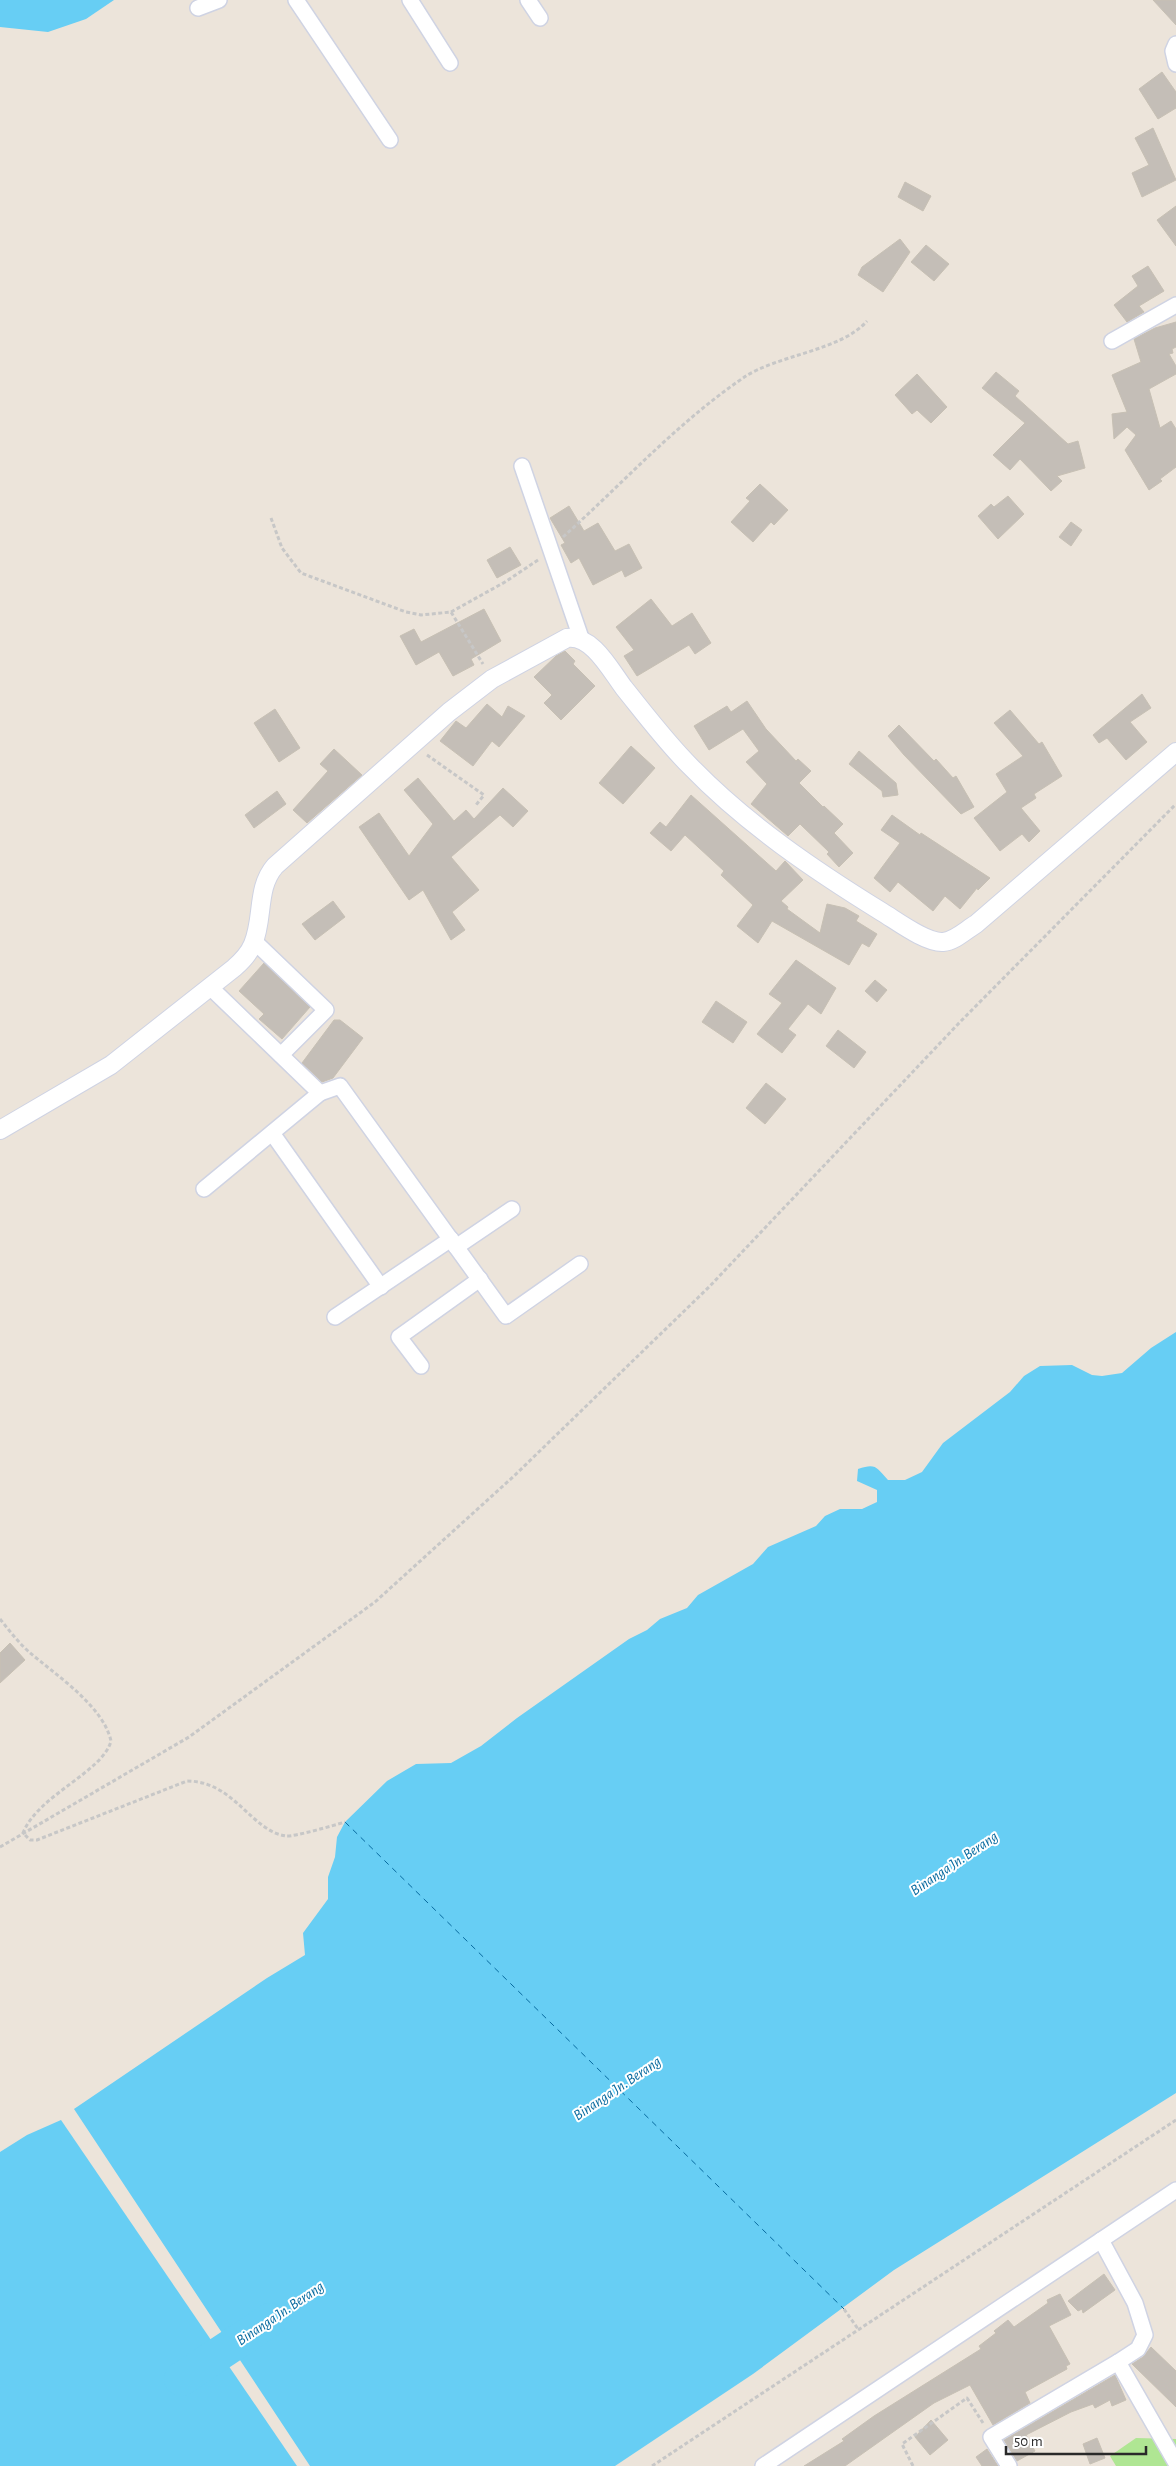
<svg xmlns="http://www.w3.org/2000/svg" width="1176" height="2466" font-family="'Alegreya Sans',sans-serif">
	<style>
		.green { fill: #afe693 }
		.water { fill: #67cef4 }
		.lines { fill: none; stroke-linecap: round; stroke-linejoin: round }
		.river { stroke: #67cef4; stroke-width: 34 }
		.ferry { stroke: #076a9f; stroke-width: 1; stroke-dasharray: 6 5; stroke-linecap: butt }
		.building { fill: #c4beb7; stroke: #c7c0b4 }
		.minor-casing { stroke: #cfd3e3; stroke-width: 18 }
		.tertiary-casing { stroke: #cfd3e3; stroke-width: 20 }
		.path { stroke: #c7c7c7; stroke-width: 3; stroke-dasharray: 4 2.5; stroke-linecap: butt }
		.minor { stroke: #fff; stroke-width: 15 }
		.tertiary { stroke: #fff; stroke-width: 18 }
		.labels { text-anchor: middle; stroke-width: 4; stroke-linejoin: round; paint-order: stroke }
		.water-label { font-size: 15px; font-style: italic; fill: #076a9f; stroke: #fff }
	</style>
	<rect width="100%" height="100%" fill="#ece4da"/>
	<path class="green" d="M1136 2438 1176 2439V2466H1116L1110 2456Z"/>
	<g class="water">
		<path d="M0 0H114L86 19 48 32 0 27Z"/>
		<path d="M1176 1332V2093L894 2270 753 2374 615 2466H310L74 2109 267 1978 305 1955 303 1933 328 1899V1877L335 1857 337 1837 345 1822 387 1781 416 1764 451 1763 481 1746 517 1718 629 1639 647 1630 660 1619 687 1608 698 1595 753 1564 768 1547 816 1526 825 1516 840 1509H862L877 1502V1490L857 1481 858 1469C876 1463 876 1467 888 1480H905L922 1472 943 1443 1010 1392 1024 1376 1040 1366 1072 1365 1092 1375 1102 1376 1122 1373 1151 1348Z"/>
		<path d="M61 2120 297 2466H0V2152L27 2135Z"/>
	</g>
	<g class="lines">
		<path class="river" d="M181 2379 270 2320"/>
		<path class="ferry" d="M345 1822 844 2309"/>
	</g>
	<g class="building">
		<path d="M1153 0H1176V25Z"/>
		<path d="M1162 72 1176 92V108L1158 119 1139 89Z"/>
		<path d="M1153 128 1176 180 1142 197 1132 173 1149 165 1135 138Z"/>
		<path d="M905 182 931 196 923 211 898 197Z"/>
		<path d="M1176 206V246L1157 220Z"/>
		<path d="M900 239 910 252 883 292 858 275 862 267Z"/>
		<path d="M926 245 949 264 934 281 911 262Z"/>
		<path d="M1148 266 1164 291 1139 306 1144 312 1127 322 1114 305 1138 286 1132 276Z"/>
		<path d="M1176 322V347L1172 349 1173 353 1169 354 1176 366V374L1149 389 1160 428 1171 421 1176 429V467L1160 479 1162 481 1149 490 1125 450 1136 435 1127 427 1114 439 1112 414 1127 412 1112 375 1141 362 1134 339 1155 328Z"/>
		<path d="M996 372 1019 391 1015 396 1068 444 1078 441 1085 468 1057 476 1062 481 1051 491 1020 459 1010 470 993 455 1025 423 982 388Z"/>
		<path d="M917 374 947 407 931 423 917 410 912 414 895 395Z"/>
		<path d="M760 484 788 510 774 525 771 522 753 542 731 522 750 501 746 498Z"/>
		<path d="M1008 496 1024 514 998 539 978 516 991 504 994 507Z"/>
		<path d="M569 506 584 531 598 523 615 551 629 544 642 568 625 577 622 570 593 585 579 558 571 563 561 545 565 543 550 518Z"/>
		<path d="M1071 522 1082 530 1071 546 1059 537Z"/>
		<path d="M510 547 521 565 497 578 487 560Z"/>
		<path d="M651 599 672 626 692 613 711 643 695 654 689 645 637 676 624 656 634 650 616 627Z"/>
		<path d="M484 609 501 641 471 659 474 665 453 676 439 652 416 665 400 636 414 629 421 642Z"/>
		<path d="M565 651 575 661 573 664 595 686 561 720 544 703 552 695 534 677 556 656Z"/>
		<path d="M1142 694 1151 708 1130 722 1147 742 1126 760 1107 738 1099 743 1093 735Z"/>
		<path d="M747 701 766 729 796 761 798 759 811 771 799 783 823 807 824 806 843 824 834 833 853 853 839 867 827 854 829 852 800 824 788 836 751 804 767 784 746 762 759 751 743 729 709 750 694 726 727 706 731 712Z"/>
		<path d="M487 704 502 717 508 706 525 716 499 747 492 741 473 766 440 741 456 721 466 728Z"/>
		<path d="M275 709 300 748 279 762 254 723Z"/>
		<path d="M1010 710 1039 744 1042 742 1062 776 1034 794 1036 798 1021 808 1040 831 1029 842 1022 834 1000 851 974 818 1007 792 996 774 1023 756 994 723Z"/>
		<path d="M899 725 934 761 936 759 953 778 956 776 974 807 961 814 904 755 888 736Z"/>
		<path d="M631 746 655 768 623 804 599 783Z"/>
		<path d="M334 749 362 775 307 823 293 810 328 771 320 764Z"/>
		<path d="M859 751 896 783 898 795 883 797 882 791 849 764Z"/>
		<path d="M418 778 454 821 466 810 474 819 503 788 528 811 513 827 500 815 451 857 479 890 452 912 465 930 451 940 423 890 409 900 359 827 379 813 409 856 433 824 404 790Z"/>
		<path d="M277 791 286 804 254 828 245 815Z"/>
		<path d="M691 795 776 871 785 861 803 880 781 901 788 907 787 909 820 933 827 904 845 908 859 916 856 921 877 934 869 947 862 943 849 965 772 921 758 943 737 926 753 905 721 875 724 871 685 835 671 851 650 833 660 822 666 827Z"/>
		<path d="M892 815 920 835 921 833 990 878 978 890 977 888 960 909 945 896 933 911 898 882 890 892 874 878 900 843 881 830Z"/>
		<path d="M333 901 345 917 315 940 302 924Z"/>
		<path d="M796 960 836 988 821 1014 808 1004 788 1029 796 1035 782 1053 757 1034 782 1003 769 994Z"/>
		<path d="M264 963 310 1007 282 1039 259 1019 264 1014 239 991Z"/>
		<path d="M875 980 887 990 877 1002 865 991Z"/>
		<path d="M716 1001 747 1022 733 1043 702 1022Z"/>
		<path d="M334 1020H340L363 1038 333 1078 322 1082 302 1063Z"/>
		<path d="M838 1030 866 1052 854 1068 826 1046Z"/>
		<path d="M766 1083 786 1099 765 1124 746 1108Z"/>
		<path d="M10 1643 25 1660 0 1683V1653Z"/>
		<path d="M1104 2274 1115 2290 1083 2313 1082 2309 1078 2311 1068 2301Z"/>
		<path d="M1060 2294 1071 2315 1049 2326 1070 2364 1066 2366 1067 2369 1025 2392 1030 2403 993 2425 970 2385 934 2403 845 2466H804L844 2441 842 2439 874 2416 981 2349 979 2346 996 2333 994 2331 1008 2320 1014 2327 1048 2303 1047 2300Z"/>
		<path d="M1151 2347 1176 2371V2407L1132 2364 1143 2357Z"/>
		<path d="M1115 2375 1126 2400 1112 2406 1110 2400 1095 2408 1093 2404 1071 2412 1026 2435 1035 2451 1017 2461 1004 2440Z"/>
		<path d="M931 2420 948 2440 930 2455 915 2437Z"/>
		<path d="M1097 2438 1105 2458 1090 2464 1083 2444Z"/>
		<path d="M987 2449 998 2466H982L976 2457Z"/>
	</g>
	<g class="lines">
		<defs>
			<g id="minor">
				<path d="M296 0 390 140"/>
				<path d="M410 0 450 63"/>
				<path d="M528 0 540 18"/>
				<path d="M198 8 219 0"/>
				<path d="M1176 44 1173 51 1176 64"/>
				<path d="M1112 341 1176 305"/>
				<path d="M522 466 581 638"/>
				<path d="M254 941 326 1010 281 1055"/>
				<path d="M210 987 320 1093 340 1086 506 1316 580 1264"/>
				<path d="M272 1133 381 1287"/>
				<path d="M204 1189 320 1093"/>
				<path d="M456 1247 512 1209"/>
				<path d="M335 1317 451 1239"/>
				<path d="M421 1366 399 1337 480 1279"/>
				<path d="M1101 2240 1135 2303 1145 2335 1138 2349 1118 2362 1176 2463"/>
				<path d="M763 2466 1176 2190"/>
				<path d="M1009 2466 991 2437 1118 2362"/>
			</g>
			<path id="tertiary" d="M0 1130 111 1065 234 968C242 961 249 954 253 944 264 918 256 888 275 866L449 712 492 679 567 638C592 634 611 671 624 688 645 714 666 742 690 766 746 824 814 870 882 912 897 921 926 943 943 942 955 941 966 930 976 924L1176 752"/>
		</defs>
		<use href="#minor" class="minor-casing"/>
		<use href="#tertiary" class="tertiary-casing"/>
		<g class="path">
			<path d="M271 518 282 548 301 573 406 612 421 615 451 612 483 664"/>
			<path d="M563 537C622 484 677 423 743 378 776 355 841 351 867 321"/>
			<path d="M451 612 505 582 538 560"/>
			<path d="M427 755 484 795 476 805"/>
			<path d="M0 1619C9 1630 17 1641 28 1651 54 1674 103 1705 111 1741 103 1772 38 1795 23 1833L30 1840H37L187 1781C234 1781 251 1831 286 1836 294 1837 335 1825 345 1822"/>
			<path d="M0 1847 189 1737 375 1602 514 1476 709 1287 960 1022 1176 804"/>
			<path d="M844 2309 858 2329"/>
			<path d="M652 2466 1176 2120"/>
			<path d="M913 2466 902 2444 967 2398 983 2423"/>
		</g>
		<use href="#minor" class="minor"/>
		<use href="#tertiary" class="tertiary"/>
	</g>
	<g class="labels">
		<g class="water-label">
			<text transform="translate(954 1863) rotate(-34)" y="5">Binanga Jn. Berang</text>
			<text transform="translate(617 2088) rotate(-34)" y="5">Binanga Jn. Berang</text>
			<text transform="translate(280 2313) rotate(-34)" y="5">Binanga Jn. Berang</text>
		</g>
	</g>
	<path d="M1006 2446v8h140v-8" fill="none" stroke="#292929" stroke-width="2.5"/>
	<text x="1014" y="2446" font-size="15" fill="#292929" stroke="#ffffff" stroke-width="4" paint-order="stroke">50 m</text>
</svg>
